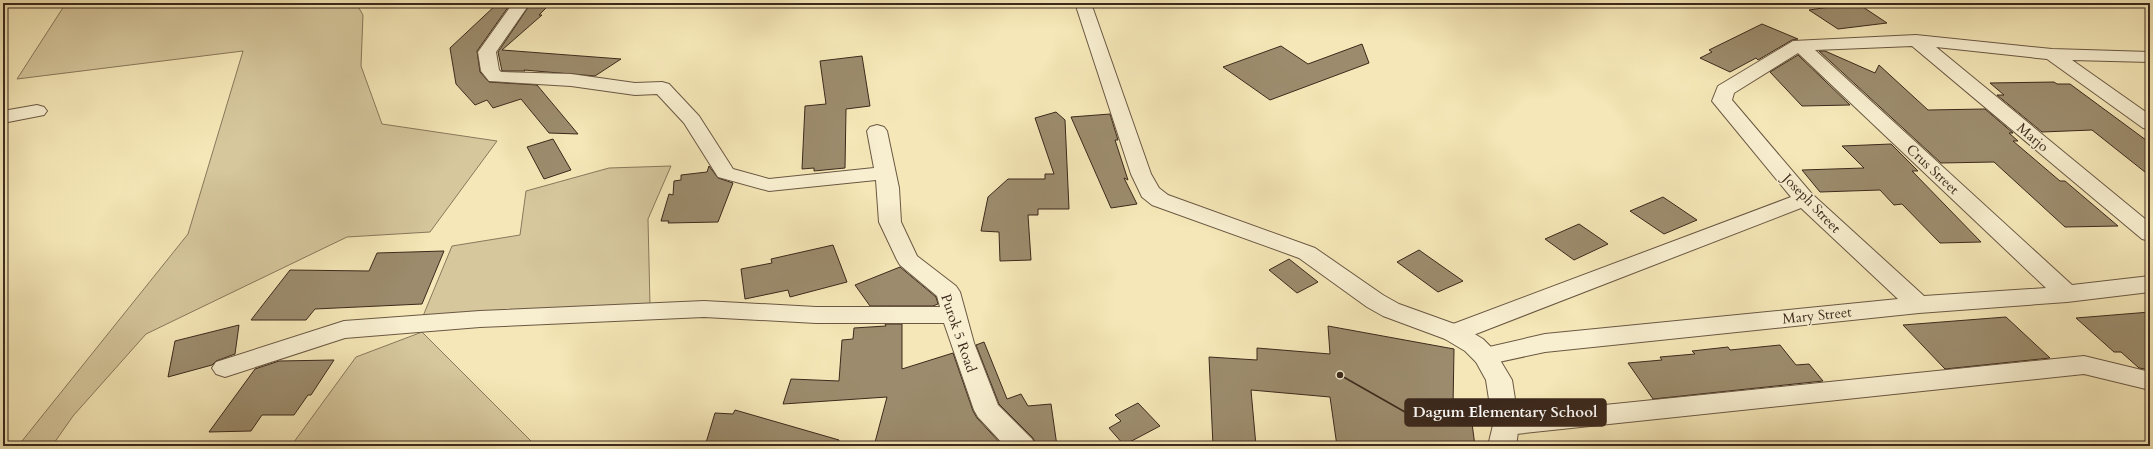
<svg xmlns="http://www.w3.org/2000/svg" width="2153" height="449" font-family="Cardo,serif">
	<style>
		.green { fill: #d6c79d; stroke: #89785c }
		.building { fill: #9c8c6d; stroke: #3c291c }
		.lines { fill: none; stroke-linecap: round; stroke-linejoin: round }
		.minor-casing { stroke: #6a5843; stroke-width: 2 }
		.tertiary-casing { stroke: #6a5843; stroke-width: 2 }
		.minor { fill: #f8efd0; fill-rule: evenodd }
		.tertiary { fill: #f8efd0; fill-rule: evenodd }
		.labels { text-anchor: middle; stroke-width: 3; stroke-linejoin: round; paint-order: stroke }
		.street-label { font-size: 14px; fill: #3c291c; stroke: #f8efd0 }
		.leader { fill: none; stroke: #3c291c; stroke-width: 1.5 }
		.callout-dot { fill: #3c291c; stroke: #f8efd0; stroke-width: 1.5 }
		.callout { fill: #3c291c; stroke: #3c291c; stroke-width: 1.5 }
		.callout-label { font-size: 15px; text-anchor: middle; font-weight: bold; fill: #fff }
	</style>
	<rect width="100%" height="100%" fill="#f5e7b7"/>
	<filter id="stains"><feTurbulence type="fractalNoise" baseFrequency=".005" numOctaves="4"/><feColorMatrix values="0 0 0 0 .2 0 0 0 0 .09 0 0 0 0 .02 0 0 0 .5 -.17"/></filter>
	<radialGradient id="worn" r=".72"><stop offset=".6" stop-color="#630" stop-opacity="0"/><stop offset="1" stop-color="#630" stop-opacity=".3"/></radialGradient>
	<g class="green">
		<path d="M66 3H356L363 15 361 66 382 124 497 141 430 232 347 237 146 334 73 416 52 446H18L188 234 243 51 17 79Z"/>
		<path d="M671 166 648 219 650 305 423 316 452 246 520 235 526 191 609 168Z"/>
		<path d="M422 332 536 446H291L356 357Z"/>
	</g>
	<g class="building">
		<path d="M498 3H511L477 51 480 72 489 82 537 85 578 134 549 133 521 99 493 108 487 100 475 105 456 84 450 48Z"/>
		<path d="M531 3H551L539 15H542L502 50 621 59 595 76 524 70 525 71H502L498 52Z"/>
		<path d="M1857 3 1887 23 1838 29 1809 10Z"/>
		<path d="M1762 24 1798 39 1792 40 1758 60 1756 58 1730 72 1700 58 1712 52 1709 50Z"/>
		<path d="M1362 44 1369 63 1270 100 1223 67 1281 46 1308 64Z"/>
		<path d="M1819 51H1825L1875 73 1879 65 1928 110 1985 109 2013 133H2009L2018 141H2013L2060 181H2065L2118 226 2065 227 1994 162 1941 163Z"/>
		<path d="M1798 55 1850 105 1802 106 1770 72Z"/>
		<path d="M862 56 870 106 846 109 845 168 814 171V168L802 169 805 106 826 104 820 61Z"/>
		<path d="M2054 82 2057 84H2070L2150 143V176L2092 130 2042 132 1997 95H2004L1990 83Z"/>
		<path d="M1056 112 1065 120 1069 209H1038V215H1028L1031 260 1000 261 999 232 981 231 988 197 1008 179H1045V174H1054L1035 118Z"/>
		<path d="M1110 114 1118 140H1115L1128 180 1124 178 1137 204 1111 208 1071 117Z"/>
		<path d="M553 139 571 170 544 179 527 147Z"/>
		<path d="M1891 144 1918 171H1912L1981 242 1940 243 1902 204 1894 205 1880 190 1820 192 1802 170 1864 168 1842 146Z"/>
		<path d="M709 166 718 178 733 183 718 222 668 223 669 221H661L669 194 673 195 674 181 681 180V175L707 172Z"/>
		<path d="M1663 197 1697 220 1664 234 1630 211Z"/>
		<path d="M1579 224 1608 244 1574 260 1545 239Z"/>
		<path d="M833 245 847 282 790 297 788 290 745 299 741 269 772 263 771 259Z"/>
		<path d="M1419 250 1463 281 1438 292 1397 262Z"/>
		<path d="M444 251 422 304 315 309 306 320H251L290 270 369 271 377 253Z"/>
		<path d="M1289 259 1318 282 1297 293 1269 270Z"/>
		<path d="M900 267 936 297 938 304 933 306H870L855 285Z"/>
		<path d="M2150 312V370L2139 368 2121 352H2114L2076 318Z"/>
		<path d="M2006 317 2050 358 1945 369 1903 325Z"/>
		<path d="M885 324H902V369L953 353 973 411 977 418 1003 446H874L887 397 783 404 791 379 839 381 842 340 853 339 854 328 886 326Z"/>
		<path d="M239 325 235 354 216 361 212 365 168 377 175 341Z"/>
		<path d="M1328 326 1454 349 1453 407 1470 408 1475 446H1337L1330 397 1251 390 1256 446H1213L1209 357 1257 360V348L1330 354Z"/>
		<path d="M984 342 1007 399 1021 394 1028 406 1051 404 1057 446H1037L1033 438 999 404 976 345Z"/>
		<path d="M1780 345 1796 365 1809 364 1823 381 1653 399 1628 363 1662 360 1660 357 1695 354 1692 351 1728 347 1730 350Z"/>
		<path d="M334 360 311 395H308L294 415H262L251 431 209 432 255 369 279 361Z"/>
		<path d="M1138 403 1160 426 1124 445 1109 428 1121 421 1115 415Z"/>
		<path d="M735 410 839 440 838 446H705L715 413 733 414Z"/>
	</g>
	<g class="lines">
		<defs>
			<g id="minor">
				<path d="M513 3H530L496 52 499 70 501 72 571 74 635 83 662 82 669 84 699 116 733 169 769 179 874 168 867 131 870 127 877 125 884 127 887 131 899 188 901 222 917 256 956 286 960 292 974 343 998 405 1032 439 1036 446H1005L978 417 974 410 944 323H816L704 317 480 327 345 338 225 377 216 374 212 368 216 362 344 321 480 311 704 301 816 307H940L937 296 900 265 897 260 879 222 876 180 769 191 718 177 684 123 657 94 635 95 571 86 489 81 481 71 478 52Z"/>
				<path d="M1916 35 2052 49 2150 52V62L2072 60 2150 115V130L2143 128 2047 59 1936 47 2150 223V241L2142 239 1912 46 1815 50 2072 285 2150 276V292L2067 302 1919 313 1545 352 1485 365 1476 362 1472 356 1476 350 1545 334 1898 299 1801 208 1463 339 1454 342 1445 339 1442 333 1445 327 1791 197 1712 101 1718 86 1793 41ZM1798 53 2046 288 1924 296 1812 194 1732 100 1734 93Z"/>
				<path d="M37 105 44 107 47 111 44 115 3 123V111Z"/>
				<path d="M2084 356 2150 372V390L2084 374 1506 435 1497 432 1493 425 1497 418 1506 415Z"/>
			</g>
			<path id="tertiary" d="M1075 3H1091L1151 174 1159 188 1168 195 1315 248 1383 295 1399 304 1463 327 1483 339 1494 350 1512 380 1519 425 1516 446H1488L1493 425 1486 380 1476 362 1465 351 1445 339 1383 316 1367 307 1299 258 1152 205 1142 197 1131 174Z"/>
		</defs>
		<use href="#minor" class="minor-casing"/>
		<use href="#tertiary" class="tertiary-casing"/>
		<use href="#minor" class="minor"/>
		<use href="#tertiary" class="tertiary"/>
	</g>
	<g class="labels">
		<g class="street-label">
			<text transform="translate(2033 137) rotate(40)" y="5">Marjo</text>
			<text transform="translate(1933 169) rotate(43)" y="5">Crus Street</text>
			<text transform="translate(1812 203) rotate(46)" y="5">Joseph Street</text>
			<text transform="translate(1817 315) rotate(-6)" y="5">Mary Street</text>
			<text transform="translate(959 333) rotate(71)" y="5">Purok 5 Road</text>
		</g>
	</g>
	<path class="leader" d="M1340 375L1405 412"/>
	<circle class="callout-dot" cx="1340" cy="375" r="4"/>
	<rect class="callout" x="1405" y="399" width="201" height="27" rx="4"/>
	<g class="callout-label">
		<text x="1505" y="417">Dagum Elementary School</text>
	</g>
	<rect width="2153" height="449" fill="none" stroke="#f5e7b7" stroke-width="16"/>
	<rect x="4" y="4" width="2145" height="441" fill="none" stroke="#3c291c" stroke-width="2"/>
	<rect x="8" y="8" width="2137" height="433" fill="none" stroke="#3c291c"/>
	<rect width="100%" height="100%" filter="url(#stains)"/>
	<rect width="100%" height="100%" fill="url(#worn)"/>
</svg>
